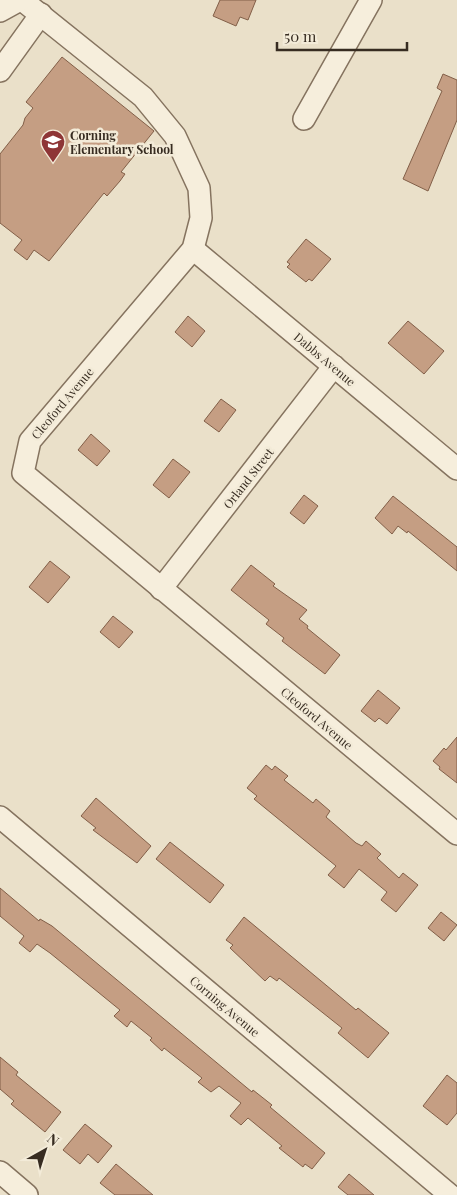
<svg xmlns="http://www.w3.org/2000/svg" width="457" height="1195" font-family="'Playfair Display',serif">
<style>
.building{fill:#c59e83;stroke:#825f48}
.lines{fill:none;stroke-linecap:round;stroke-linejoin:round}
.minor-casing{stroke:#85735f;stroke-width:24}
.minor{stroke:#f6eedc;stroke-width:21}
.labels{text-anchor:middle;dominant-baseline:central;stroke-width:5;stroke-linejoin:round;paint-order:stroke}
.poi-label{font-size:12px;font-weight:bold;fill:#372c21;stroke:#f3ebd8;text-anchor:start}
.street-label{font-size:12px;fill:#372c21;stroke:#f3ebd8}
</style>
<rect width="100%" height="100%" fill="#eae0c9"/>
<!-- building -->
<g class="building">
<path d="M 220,0 L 256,0 L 248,20 L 240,17 L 236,26 L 213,16 Z"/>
<path d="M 62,57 L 154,131 L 121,172 L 125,174 L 120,181 L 107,196 L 104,193 L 49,261 L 34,250 L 27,260 L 14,250 L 22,240 L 0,223 L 0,154 L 23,125 L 25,118 L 33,108 L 26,102 Z"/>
<path d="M 443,74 L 457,80 L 457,120 L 428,191 L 403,179 L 437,102 L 442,91 L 437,88 Z"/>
<path d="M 306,239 L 331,259 L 312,281 L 309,279 L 306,282 L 287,267 L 290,264 L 287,262 Z"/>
<path d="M 188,316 L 205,331 L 192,347 L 175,332 Z"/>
<path d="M 408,321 L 444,351 L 424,374 L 388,343 Z"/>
<path d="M 221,399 L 236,410 L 219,432 L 204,421 Z"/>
<path d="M 91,434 L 110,451 L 97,466 L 78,450 Z"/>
<path d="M 173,459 L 190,472 L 169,498 L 153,485 Z"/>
<path d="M 304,495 L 318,506 L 304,524 L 290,513 Z"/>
<path d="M 393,496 L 457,547 L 457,571 L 408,531 L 407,533 L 398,526 L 392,534 L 375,518 Z"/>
<path d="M 50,561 L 70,577 L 48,603 L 29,587 Z"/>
<path d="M 251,565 L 275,584 L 273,586 L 307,610 L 299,619 L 308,626 L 307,628 L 340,655 L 325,674 L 282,641 L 284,638 L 266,624 L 269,620 L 231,590 Z"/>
<path d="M 113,616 L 133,632 L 119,648 L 100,632 Z"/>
<path d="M 378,690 L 400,708 L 387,724 L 379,718 L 375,722 L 361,711 Z"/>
<path d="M 457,737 L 457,783 L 439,769 L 440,767 L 433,761 L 444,748 L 446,750 Z"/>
<path d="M 266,765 L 272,770 L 275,766 L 288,776 L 284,780 L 313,803 L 316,799 L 330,811 L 326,817 L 356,843 L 362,846 L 366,841 L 381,854 L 377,858 L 399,878 L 403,873 L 418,885 L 396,912 L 381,900 L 387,892 L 359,869 L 344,888 L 328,875 L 336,866 L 254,799 L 257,796 L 247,788 Z"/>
<path d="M 96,798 L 151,846 L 137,863 L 93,830 L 96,828 L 81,816 Z"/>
<path d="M 170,842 L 224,885 L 210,903 L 156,859 Z"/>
<path d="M 0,888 L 39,921 L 40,919 L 52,926 L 252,1092 L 253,1090 L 272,1105 L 270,1107 L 325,1153 L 312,1169 L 305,1164 L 303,1167 L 279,1148 L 282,1146 L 248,1118 L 241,1125 L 230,1116 L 241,1103 L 219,1086 L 211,1092 L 198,1082 L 202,1078 L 164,1048 L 162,1051 L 150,1040 L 152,1038 L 131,1021 L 127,1027 L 114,1016 L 120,1010 L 50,953 L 37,944 L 30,952 L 19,943 L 24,936 L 0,916 Z"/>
<path d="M 441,912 L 457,925 L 444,941 L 428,928 Z"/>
<path d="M 244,917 L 356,1010 L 358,1008 L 389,1033 L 368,1058 L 338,1033 L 342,1028 L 279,978 L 277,981 L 270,976 L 265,981 L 230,948 L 233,945 L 226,940 Z"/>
<path d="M 0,1057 L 18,1072 L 16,1075 L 61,1112 L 45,1132 L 11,1104 L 14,1101 L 0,1089 Z"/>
<path d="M 447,1075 L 457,1083 L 457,1113 L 447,1125 L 423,1106 Z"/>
<path d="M 85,1124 L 112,1146 L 98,1163 L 88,1154 L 80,1164 L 63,1150 Z"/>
<path d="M 116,1164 L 153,1195 L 115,1195 L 100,1183 Z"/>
<path d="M 349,1174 L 374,1195 L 348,1195 L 338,1187 Z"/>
</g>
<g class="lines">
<defs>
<g id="minor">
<path d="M 22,0 L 143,97 L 175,136 L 199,188 L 201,218 L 193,249 L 30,441 L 23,473 L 457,834"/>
<path d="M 0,11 L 20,0"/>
<path d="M 0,71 L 41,14"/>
<path d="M 304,119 L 371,0"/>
<path d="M 193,249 L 457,469"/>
<path d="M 161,589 L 334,366"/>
<path d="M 0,817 L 450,1195"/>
<path d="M 0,1172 L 27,1195"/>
</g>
</defs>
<!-- minor casing -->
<use href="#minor" class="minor-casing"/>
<!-- minor -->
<use href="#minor" class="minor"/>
</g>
<!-- icons -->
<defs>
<symbol id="school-pin" viewBox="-11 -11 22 30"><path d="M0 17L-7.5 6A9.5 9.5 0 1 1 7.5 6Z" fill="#8e3536" stroke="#f3ebd8"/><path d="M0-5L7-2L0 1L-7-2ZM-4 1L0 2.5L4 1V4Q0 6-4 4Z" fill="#fff"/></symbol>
</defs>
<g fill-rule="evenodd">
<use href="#school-pin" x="39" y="128" width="28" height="38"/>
</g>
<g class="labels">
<!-- poi labels -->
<g class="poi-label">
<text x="70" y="135">Corning<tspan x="70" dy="14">Elementary School</tspan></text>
</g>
<!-- street labels -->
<g class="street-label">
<text transform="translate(325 359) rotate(40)">Dabbs Avenue</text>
<text transform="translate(62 403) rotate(-50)">Cleoford Avenue</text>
<text transform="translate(248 478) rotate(-52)">Orland Street</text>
<text transform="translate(317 718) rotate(40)">Cleoford Avenue</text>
<text transform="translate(225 1006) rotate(40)">Corning Avenue</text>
</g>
</g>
<!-- north arrow -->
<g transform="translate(45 1150) rotate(39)" stroke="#f3ebd8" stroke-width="4" paint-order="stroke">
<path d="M0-4L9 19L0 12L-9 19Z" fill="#372c21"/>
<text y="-8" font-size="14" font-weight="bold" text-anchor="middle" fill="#372c21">N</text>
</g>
<!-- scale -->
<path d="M277 42v8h130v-8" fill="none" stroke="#372c21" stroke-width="2.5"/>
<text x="284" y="42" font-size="15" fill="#372c21" stroke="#f3ebd8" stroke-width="4" paint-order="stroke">50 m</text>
</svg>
